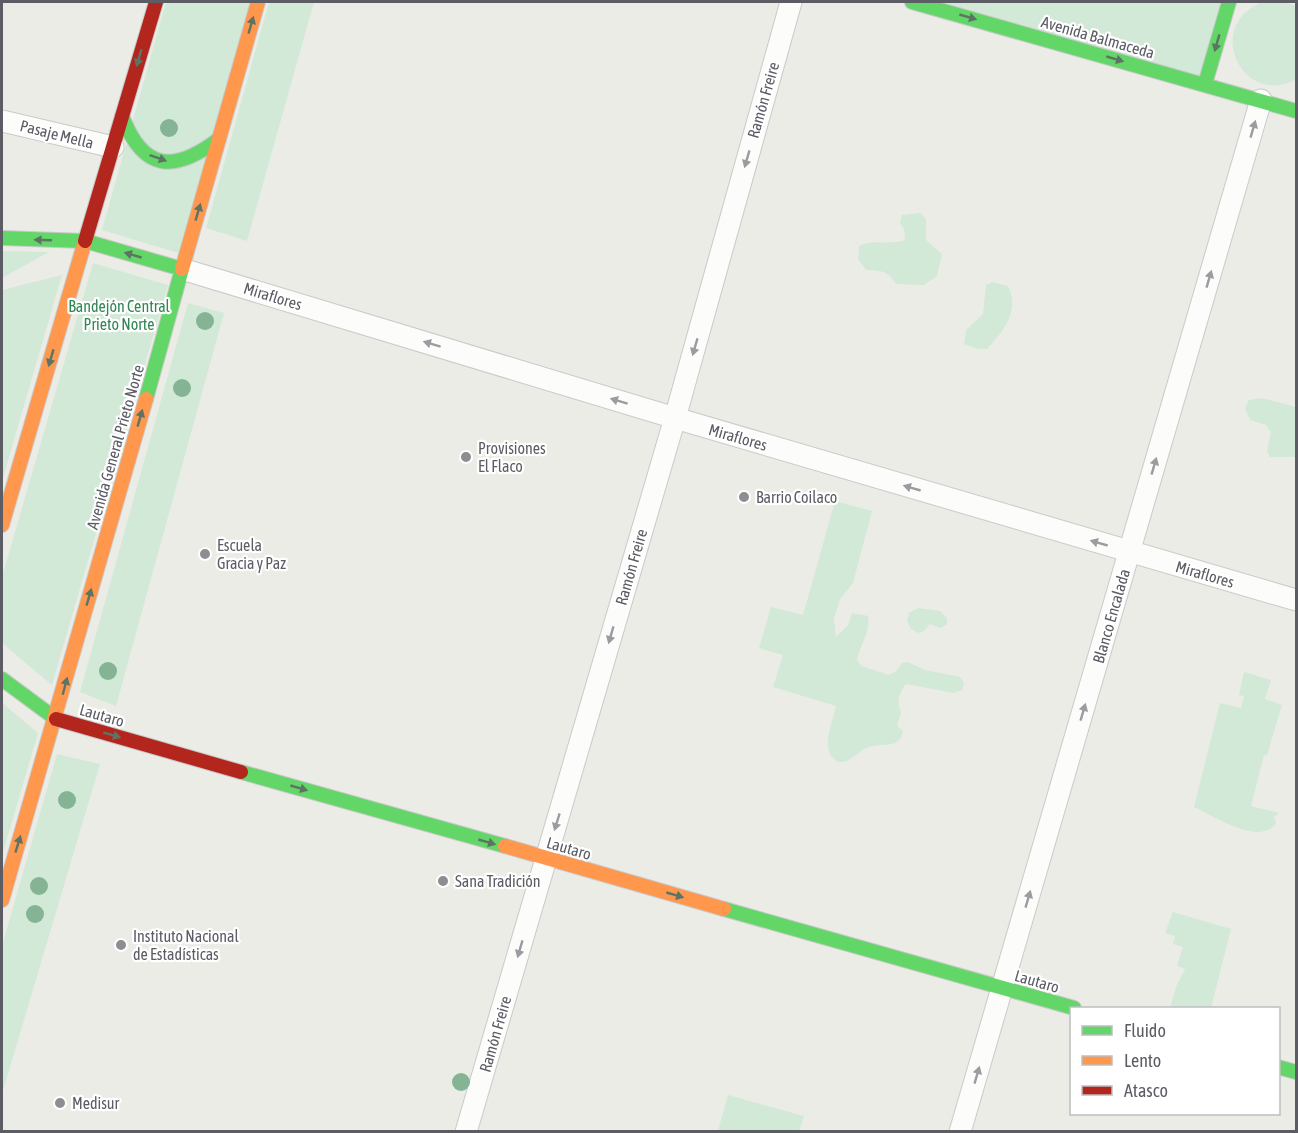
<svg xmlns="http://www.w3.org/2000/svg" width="1298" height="1133" font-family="'Asap Condensed',sans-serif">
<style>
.green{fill:#d2e9d8}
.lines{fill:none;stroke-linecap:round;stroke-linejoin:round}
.street-casing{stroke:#c9cac9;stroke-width:23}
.fast-casing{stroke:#c8c9c9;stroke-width:16}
.slow-casing{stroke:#c8c9c9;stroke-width:16}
.jam-casing{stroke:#c8c9c9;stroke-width:16}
.street{stroke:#fcfcfb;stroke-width:21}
.fast{stroke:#63d668;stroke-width:14}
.slow{stroke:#ff974d;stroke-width:14}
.jam{stroke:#b3261e;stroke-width:14}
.tree{fill:#85b495}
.oneway{fill:#5d7465}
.oneway2{fill:#9b9ca0}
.poi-dot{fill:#8d8e92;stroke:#fff;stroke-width:2}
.labels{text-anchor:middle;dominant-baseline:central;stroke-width:4.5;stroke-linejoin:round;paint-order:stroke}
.street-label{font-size:16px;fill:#5b5c64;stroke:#fff}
.park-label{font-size:16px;fill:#318653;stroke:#fff}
.poi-label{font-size:16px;fill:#5b5c64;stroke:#fff;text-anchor:start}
</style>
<rect width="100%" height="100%" fill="#ebece6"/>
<!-- green -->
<g class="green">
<path d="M 166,2 L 251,2 L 178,253 L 102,230 Z"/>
<path d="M 269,2 L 314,2 L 247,241 L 206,228 Z"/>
<path d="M 926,2 L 1225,2 L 1203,80 Z"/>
<path d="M 1263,2 L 1285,2 L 1296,6 L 1296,79 C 1243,109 1202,25 1263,2 Z"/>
<path d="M 920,213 L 926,219 L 926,240 L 942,254 L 937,276 L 924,285 L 896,284 C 888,270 881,271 866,270 L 858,259 L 859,246 C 874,238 889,246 905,240 L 904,229 L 900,223 L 902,215 Z"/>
<path d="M 2,251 L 49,252 L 2,278 Z"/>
<path d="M 93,263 L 168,285 L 52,685 L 2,643 L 2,577 Z"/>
<path d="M 62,275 L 2,481 L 2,290 Z"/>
<path d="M 992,282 L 1008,286 C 1020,310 1004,331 987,349 L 978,349 L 964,344 L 966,330 L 983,314 L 986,285 Z"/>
<path d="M 188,303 L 224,313 L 116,706 L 80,692 Z"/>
<path d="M 1262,398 L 1296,407 L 1296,457 L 1270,457 L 1267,451 L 1271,432 L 1266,425 L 1250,420 L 1245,408 L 1249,400 Z"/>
<path d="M 835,501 L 872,511 L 853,583 L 840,599 L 834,618 L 836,637 L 848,625 L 852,613 L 868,616 C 871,631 860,645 857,660 L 861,666 L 889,675 L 896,671 L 902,663 L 908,662 L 925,670 L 960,677 L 964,683 L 962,690 L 954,693 L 906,684 C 899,693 896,702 901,712 L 897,726 L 903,731 C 900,749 882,743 869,747 C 858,749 845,772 832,757 C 822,744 833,721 836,706 L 773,687 L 783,655 L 759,648 L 771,607 L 803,615 Z"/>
<path d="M 918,608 L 940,611 L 947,618 L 947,624 L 940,628 L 930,624 L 924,631 L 918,633 L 911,629 L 907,621 L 909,613 Z"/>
<path d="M 1244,672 L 1271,680 L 1265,699 L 1282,705 L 1267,755 L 1264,755 L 1251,806 L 1279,813 L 1274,817 L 1276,823 C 1261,847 1213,816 1194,807 L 1220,703 L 1241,708 L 1244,696 L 1239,695 Z"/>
<path d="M 2,703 L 38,733 L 2,856 Z"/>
<path d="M 57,754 L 100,764 L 2,1094 L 2,946 Z"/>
<path d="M 1173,912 L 1231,929 L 1211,1008 L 1170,1008 L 1176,987 L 1185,969 L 1177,966 L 1183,947 L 1173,944 L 1175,936 L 1165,933 Z"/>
<path d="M 728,1095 L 804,1116 L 799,1131 L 718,1131 Z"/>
</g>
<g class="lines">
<defs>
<g id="street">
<path d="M 2,121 L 113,147"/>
<path d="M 182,269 L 675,418 L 1296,600"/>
<path d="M 466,1132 L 675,418 L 791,2"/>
<path d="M 960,1132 L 1261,100"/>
</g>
<g id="fast">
<path d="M 912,2 L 1296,111"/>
<path d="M 1205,84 L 1229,2"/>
<path d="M 122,116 C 144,173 175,172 219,139"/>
<path d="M 2,238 L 85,241 L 182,269 L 146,399"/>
<path d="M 2,679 L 56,719"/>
<path d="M 241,772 L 505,846"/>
<path d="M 724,909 L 1074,1008"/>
<path d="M 1278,1067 L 1296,1072"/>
</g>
<g id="slow">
<path d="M 182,269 L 258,2"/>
<path d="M 2,525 L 85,241"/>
<path d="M 505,846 L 724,909"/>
<path d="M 2,900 L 146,399"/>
</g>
<g id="jam">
<path d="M 85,241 L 156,2"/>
<path d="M 56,719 L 241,772"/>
</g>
</defs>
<!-- street casing -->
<use href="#street" class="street-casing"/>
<!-- fast casing -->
<use href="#fast" class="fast-casing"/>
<!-- slow casing -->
<use href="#slow" class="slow-casing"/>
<!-- jam casing -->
<use href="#jam" class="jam-casing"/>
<!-- street -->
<use href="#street" class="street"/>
<!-- fast -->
<use href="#fast" class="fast"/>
<!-- slow -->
<use href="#slow" class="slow"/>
<!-- jam -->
<use href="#jam" class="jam"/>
</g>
<!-- trees -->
<g class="tree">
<circle cx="169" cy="128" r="9"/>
<circle cx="205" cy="321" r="9"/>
<circle cx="182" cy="388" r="9"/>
<circle cx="108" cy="671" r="9"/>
<circle cx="67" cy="800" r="9"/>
<circle cx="39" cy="886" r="9"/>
<circle cx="35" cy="914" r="9"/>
<circle cx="461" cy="1082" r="9"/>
</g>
<!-- one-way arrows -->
<defs><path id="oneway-solid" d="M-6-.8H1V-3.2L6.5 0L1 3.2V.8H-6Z" transform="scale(1.5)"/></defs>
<g class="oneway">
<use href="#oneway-solid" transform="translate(968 17) rotate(16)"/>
<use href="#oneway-solid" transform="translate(251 25) rotate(-74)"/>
<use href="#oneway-solid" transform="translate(1217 43) rotate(106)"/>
<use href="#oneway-solid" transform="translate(139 58) rotate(106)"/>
<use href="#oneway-solid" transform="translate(1115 59) rotate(16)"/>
<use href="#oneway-solid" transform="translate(158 158) rotate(19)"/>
<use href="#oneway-solid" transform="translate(198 212) rotate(-74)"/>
<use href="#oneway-solid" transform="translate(43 240) rotate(-178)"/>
<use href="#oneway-solid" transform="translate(133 255) rotate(-164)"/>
<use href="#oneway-solid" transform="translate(51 358) rotate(106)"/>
<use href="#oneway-solid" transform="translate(140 418) rotate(-74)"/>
<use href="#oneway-solid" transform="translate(89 597) rotate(-74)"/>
<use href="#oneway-solid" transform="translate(65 686) rotate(-75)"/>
<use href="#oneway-solid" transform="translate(112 735) rotate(16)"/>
<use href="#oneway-solid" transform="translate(299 788) rotate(16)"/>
<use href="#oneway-solid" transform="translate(487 842) rotate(16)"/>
<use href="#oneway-solid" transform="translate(18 844) rotate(-73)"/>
<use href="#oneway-solid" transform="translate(675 895) rotate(16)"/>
</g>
<g class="oneway2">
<use href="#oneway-solid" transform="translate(1253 129) rotate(-74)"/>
<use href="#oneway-solid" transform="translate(747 159) rotate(106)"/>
<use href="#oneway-solid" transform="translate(1209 279) rotate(-74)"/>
<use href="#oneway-solid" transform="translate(432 344) rotate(-163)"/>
<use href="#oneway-solid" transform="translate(695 347) rotate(106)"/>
<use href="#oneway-solid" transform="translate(619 401) rotate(-163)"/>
<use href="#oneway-solid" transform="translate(1154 466) rotate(-74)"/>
<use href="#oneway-solid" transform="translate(912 488) rotate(-164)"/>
<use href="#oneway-solid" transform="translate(1099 543) rotate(-164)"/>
<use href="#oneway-solid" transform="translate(611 635) rotate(106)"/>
<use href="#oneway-solid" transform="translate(1083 712) rotate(-74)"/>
<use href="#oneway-solid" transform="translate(557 822) rotate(107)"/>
<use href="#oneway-solid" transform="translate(1028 899) rotate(-74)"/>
<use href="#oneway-solid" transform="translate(520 949) rotate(106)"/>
<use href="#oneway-solid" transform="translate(977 1075) rotate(-74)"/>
</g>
<!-- markers -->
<g class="poi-dot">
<circle cx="466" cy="457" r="6"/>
<circle cx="744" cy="497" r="6"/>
<circle cx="205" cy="554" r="6"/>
<circle cx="443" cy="881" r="6"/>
<circle cx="121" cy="945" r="6"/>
<circle cx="60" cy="1103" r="6"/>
</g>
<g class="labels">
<!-- street labels -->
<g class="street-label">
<text transform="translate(1098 37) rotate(16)">Avenida Balmaceda</text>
<text transform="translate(763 100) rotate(-74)">Ramón Freire</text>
<text transform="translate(57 134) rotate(14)">Pasaje Mella</text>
<text transform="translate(273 296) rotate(17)">Miraflores</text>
<text transform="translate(738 437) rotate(16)">Miraflores</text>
<text transform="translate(115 447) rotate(-74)">Avenida General Prieto Norte</text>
<text transform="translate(631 567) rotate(-74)">Ramón Freire</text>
<text transform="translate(1205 574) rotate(16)">Miraflores</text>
<text transform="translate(1111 616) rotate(-74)">Blanco Encalada</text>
<text transform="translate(102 715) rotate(16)">Lautaro</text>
<text transform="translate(569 848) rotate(16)">Lautaro</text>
<text transform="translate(1037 981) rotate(16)">Lautaro</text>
<text transform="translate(495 1034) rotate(-74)">Ramón Freire</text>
</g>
<!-- park labels -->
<g class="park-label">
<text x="119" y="306">Bandejón Central<tspan x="119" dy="18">Prieto Norte</tspan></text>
</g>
<!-- poi labels -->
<g class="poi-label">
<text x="478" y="448">Provisiones<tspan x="478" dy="18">El Flaco</tspan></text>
<text x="756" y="497">Barrio Coilaco</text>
<text x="217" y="545">Escuela<tspan x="217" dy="18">Gracia y Paz</tspan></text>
<text x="455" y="881">Sana Tradición</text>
<text x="133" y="936">Instituto Nacional<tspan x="133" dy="18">de Estadísticas</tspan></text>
<text x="72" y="1103">Medisur</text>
</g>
</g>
<!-- border -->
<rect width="1298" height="1133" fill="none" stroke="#5b5c64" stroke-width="6"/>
<!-- legend -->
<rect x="1070" y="1007" width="210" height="108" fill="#ffffff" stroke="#bdbec1" stroke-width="1.5"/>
<rect x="1082" y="1026" width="30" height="9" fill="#63d668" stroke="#bdbec1" stroke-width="1.5"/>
<text x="1124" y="1037" font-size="18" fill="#5b5c64">Fluido</text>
<rect x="1082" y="1056" width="30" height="9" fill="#ff974d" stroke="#bdbec1" stroke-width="1.5"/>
<text x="1124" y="1067" font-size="18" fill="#5b5c64">Lento</text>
<rect x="1082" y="1086" width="30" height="9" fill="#b3261e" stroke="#bdbec1" stroke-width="1.5"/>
<text x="1124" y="1097" font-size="18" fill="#5b5c64">Atasco</text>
</svg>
